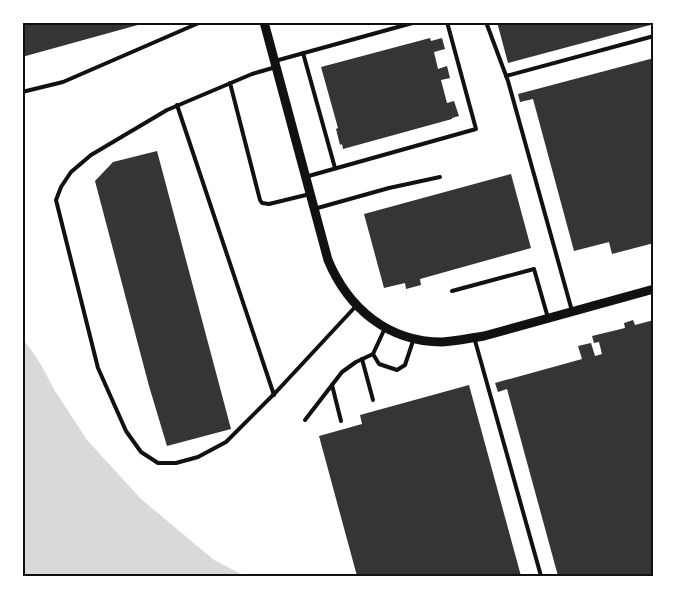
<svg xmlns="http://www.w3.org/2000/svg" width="676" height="599" font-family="'PT Sans',sans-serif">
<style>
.water{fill:#d9d9d9}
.building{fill:#353535}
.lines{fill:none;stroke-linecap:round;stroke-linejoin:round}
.service{stroke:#111;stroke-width:4}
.tertiary{stroke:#111;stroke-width:9}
.neatline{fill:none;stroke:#111;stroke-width:2}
</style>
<rect width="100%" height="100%" fill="#fff"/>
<!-- water -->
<path class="water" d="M 22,341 L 27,344 L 40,363 L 55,391 L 87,440 L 141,499 L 214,560 L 245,576 L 23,576 Z"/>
<!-- building -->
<g class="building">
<path d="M 22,22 L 145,22 L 145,23 L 22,57 Z"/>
<path d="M 497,22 L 654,22 L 654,24 L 508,63 Z"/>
<path d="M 430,38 L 431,41 L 442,38 L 445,49 L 434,52 L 438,69 L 447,66 L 450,78 L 441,80 L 447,103 L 454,101 L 459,116 L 452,118 L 452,119 L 343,149 L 342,144 L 340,145 L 336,129 L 338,128 L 321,67 Z"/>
<path d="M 654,58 L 654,243 L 612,254 L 609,242 L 574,251 L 533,99 L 520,102 L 518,94 Z"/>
<path d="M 157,151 L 231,429 L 167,446 L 149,386 L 95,181 L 113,162 Z"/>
<path d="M 511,174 L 531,248 L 420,279 L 421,285 L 406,289 L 405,283 L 384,288 L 364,214 Z"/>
<path d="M 633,320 L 635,325 L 654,320 L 654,576 L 558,576 L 507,389 L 498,392 L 495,383 L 582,359 L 578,346 L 591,343 L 595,356 L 602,354 L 599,342 L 594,343 L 592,336 L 625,328 L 624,323 Z"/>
<path d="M 469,385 L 521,576 L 357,576 L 319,436 L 362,424 L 360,415 Z"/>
</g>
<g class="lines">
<!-- service -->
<g class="service">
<path d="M 486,22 L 508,81 L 572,311"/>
<path d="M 303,53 L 335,168"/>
<path d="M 275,61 L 416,22"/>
<path d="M 276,67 L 252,74 L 167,110 L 91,155 L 71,172 L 61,187 L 56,200 L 98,368 L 126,431 L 141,452 L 158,463 L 176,463 L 198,457 L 226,442 L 277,391 L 356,306"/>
<path d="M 506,76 L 654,36"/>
<path d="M 230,83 L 260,200 L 262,203 L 269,204 L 310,194"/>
<path d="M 22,92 L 63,82 L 201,22"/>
<path d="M 177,105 L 274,395"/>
<path d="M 305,177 L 476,129 L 447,22"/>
<path d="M 314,209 L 389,188 L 440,177"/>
<path d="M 452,291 L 534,269 L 548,318"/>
<path d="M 474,337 L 541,576"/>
<path d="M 373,354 L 379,364 L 397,370 L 405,365 L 414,338"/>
<path d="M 362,359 L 373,400"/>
<path d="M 332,385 L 341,421"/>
<path d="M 305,420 L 342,372 L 356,362 L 373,354 L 385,328"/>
</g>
<!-- tertiary -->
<path class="tertiary" d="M 264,22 L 328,260 C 348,308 388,342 442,342 C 456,341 470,338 484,336 L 654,289"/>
</g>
<!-- border -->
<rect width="676" height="599" fill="none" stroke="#ffffff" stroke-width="48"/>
<rect x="24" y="24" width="628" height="551" class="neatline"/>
</svg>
